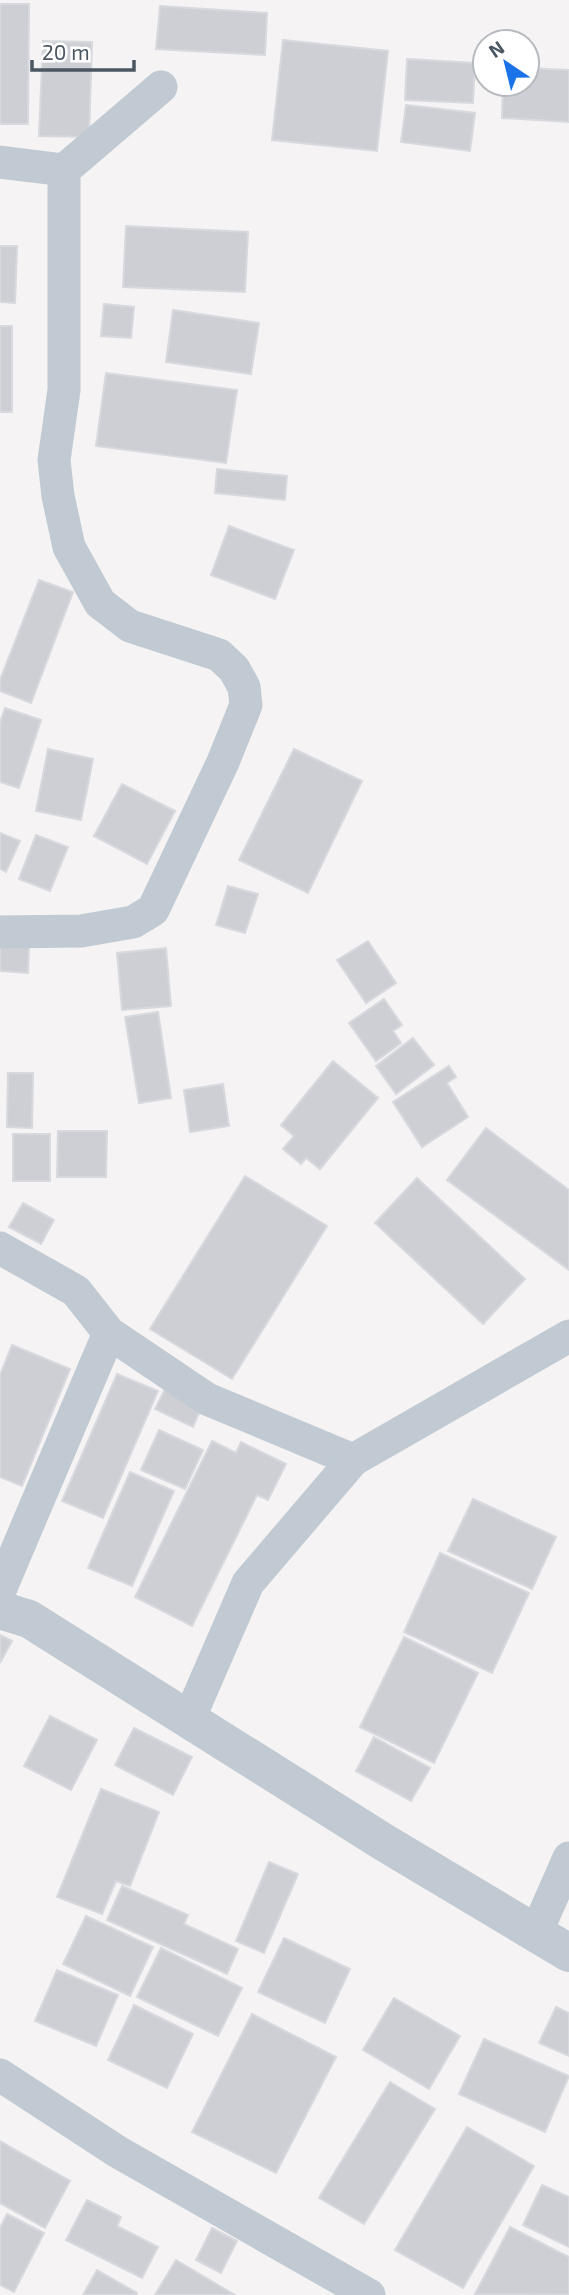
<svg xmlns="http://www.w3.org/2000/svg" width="569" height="2295" font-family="'Exo 2',sans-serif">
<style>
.building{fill:#cdcfd5;stroke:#d7d9de;stroke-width:2}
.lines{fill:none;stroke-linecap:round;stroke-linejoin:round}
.minor{stroke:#c1cad2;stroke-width:33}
.tertiary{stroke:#c1cad2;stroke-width:38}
</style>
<rect width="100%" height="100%" fill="#f5f3f3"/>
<!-- building -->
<g class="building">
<path d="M 0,4 L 29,4 L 28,124 L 0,124 Z"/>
<path d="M 160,6 L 267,13 L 265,55 L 156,49 Z"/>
<path d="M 283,40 L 388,51 L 377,151 L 272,140 Z"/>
<path d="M 43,41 L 92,42 L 89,137 L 39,136 Z"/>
<path d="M 407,59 L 475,63 L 473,103 L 405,100 Z"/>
<path d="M 527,68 L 569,70 L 569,122 L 502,118 L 503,84 L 527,84 Z"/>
<path d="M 406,105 L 475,113 L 470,151 L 401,142 Z"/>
<path d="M 126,226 L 248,232 L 245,292 L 123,287 Z"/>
<path d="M 0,246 L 17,246 L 15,303 L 0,302 Z"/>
<path d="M 104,304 L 134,307 L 131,338 L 101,336 Z"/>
<path d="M 173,310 L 259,323 L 251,374 L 166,362 Z"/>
<rect x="0" y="326" width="12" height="86"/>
<path d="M 106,373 L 237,390 L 226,463 L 96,446 Z"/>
<path d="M 217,469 L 287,476 L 285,500 L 215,493 Z"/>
<path d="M 229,526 L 294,550 L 275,599 L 211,575 Z"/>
<path d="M 39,580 L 73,592 L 31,703 L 0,691 L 0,680 Z"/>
<path d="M 5,708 L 41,720 L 19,788 L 0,782 L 0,723 Z"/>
<path d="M 48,749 L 93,759 L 81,820 L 36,811 Z"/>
<path d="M 294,749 L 362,781 L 308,893 L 239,860 Z"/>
<path d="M 122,784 L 175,811 L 147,864 L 94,836 Z"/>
<path d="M 0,833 L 20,841 L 6,872 L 0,869 Z"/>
<path d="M 36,835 L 68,847 L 50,891 L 19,879 Z"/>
<path d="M 228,886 L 258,894 L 245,933 L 216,925 Z"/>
<path d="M 368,941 L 396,983 L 366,1003 L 337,960 Z"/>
<path d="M 0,945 L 29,947 L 28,973 L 0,971 Z"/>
<path d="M 166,948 L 171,1006 L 122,1010 L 117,953 Z"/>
<path d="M 384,999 L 402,1025 L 393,1031 L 401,1043 L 376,1061 L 349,1023 Z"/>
<path d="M 158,1012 L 171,1098 L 139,1103 L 125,1017 Z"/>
<path d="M 413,1038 L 434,1065 L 396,1094 L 376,1066 Z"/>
<path d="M 333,1061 L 378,1098 L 320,1169 L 306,1158 L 301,1164 L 283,1149 L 294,1136 L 281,1125 Z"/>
<path d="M 449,1066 L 456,1077 L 447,1083 L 468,1117 L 422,1147 L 393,1102 Z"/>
<path d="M 8,1073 L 33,1073 L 32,1128 L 7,1127 Z"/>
<path d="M 223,1084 L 229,1126 L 190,1132 L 184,1090 Z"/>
<path d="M 486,1128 L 569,1190 L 569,1270 L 447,1180 Z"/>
<path d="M 58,1131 L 107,1131 L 106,1177 L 57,1177 Z"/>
<rect x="13" y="1134" width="37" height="47"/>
<path d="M 245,1176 L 327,1226 L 232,1379 L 150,1329 Z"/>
<path d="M 417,1178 L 525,1279 L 483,1324 L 375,1223 Z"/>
<path d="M 23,1203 L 54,1220 L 41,1244 L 9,1227 Z"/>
<path d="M 12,1345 L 70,1369 L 22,1486 L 0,1477 L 0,1375 Z"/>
<path d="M 117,1374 L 158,1391 L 103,1518 L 62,1501 Z"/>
<path d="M 165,1389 L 202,1406 L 193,1427 L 155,1409 Z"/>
<path d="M 159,1430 L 203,1450 L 185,1489 L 141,1470 Z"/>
<path d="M 212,1441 L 236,1453 L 241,1442 L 286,1464 L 268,1500 L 257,1495 L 192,1626 L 135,1597 Z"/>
<path d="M 130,1472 L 174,1491 L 132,1586 L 88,1568 Z"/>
<path d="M 473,1499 L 556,1537 L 532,1589 L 448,1551 Z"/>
<path d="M 440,1553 L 529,1593 L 492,1673 L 404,1632 Z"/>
<path d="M 0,1635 L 12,1641 L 0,1663 Z"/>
<path d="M 404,1637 L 478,1673 L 434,1763 L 360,1727 Z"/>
<path d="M 50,1716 L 97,1740 L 71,1790 L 24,1766 Z"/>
<path d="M 134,1728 L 192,1757 L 173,1795 L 115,1765 Z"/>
<path d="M 374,1737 L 430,1768 L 411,1801 L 356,1771 Z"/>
<path d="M 101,1789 L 159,1812 L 130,1886 L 116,1881 L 102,1914 L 57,1897 Z"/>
<path d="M 269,1862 L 298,1874 L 264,1953 L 236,1941 Z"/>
<path d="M 122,1886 L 188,1915 L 184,1924 L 238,1949 L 227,1974 L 107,1920 Z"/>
<path d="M 86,1916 L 153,1947 L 130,1996 L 63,1964 Z"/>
<path d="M 284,1938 L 350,1969 L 325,2023 L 258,1992 Z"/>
<path d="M 161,1948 L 242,1988 L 218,2036 L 137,1997 Z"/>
<path d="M 57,1970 L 118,1995 L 96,2046 L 35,2021 Z"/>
<path d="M 394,1998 L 460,2036 L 429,2089 L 363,2050 Z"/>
<path d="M 134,2005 L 193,2034 L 167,2088 L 108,2060 Z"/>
<path d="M 556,2007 L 569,2013 L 569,2056 L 539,2043 Z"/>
<path d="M 252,2014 L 336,2057 L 276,2173 L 192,2132 Z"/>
<path d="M 484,2039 L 569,2076 L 545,2132 L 459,2094 Z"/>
<path d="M 390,2082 L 435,2109 L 364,2224 L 319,2198 Z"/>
<path d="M 467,2127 L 534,2166 L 463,2288 L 395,2250 Z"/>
<path d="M 0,2141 L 70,2181 L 45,2228 L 0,2203 Z"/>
<path d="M 542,2185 L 569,2197 L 569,2247 L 523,2225 Z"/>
<path d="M 87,2200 L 121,2217 L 117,2226 L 158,2247 L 142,2278 L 66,2240 Z"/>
<path d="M 7,2214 L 44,2233 L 14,2292 L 0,2285 L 0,2228 Z"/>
<path d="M 510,2227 L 569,2257 L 569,2295 L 475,2294 Z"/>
<path d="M 212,2228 L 237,2241 L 221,2273 L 196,2260 Z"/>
<path d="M 176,2260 L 235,2295 L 155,2295 Z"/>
<path d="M 97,2270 L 137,2293 L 136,2295 L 83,2295 Z"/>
</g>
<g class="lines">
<!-- minor -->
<g class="minor">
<path d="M 0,162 L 64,170 L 161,87"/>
<path d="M 0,932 L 81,931 L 133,922 L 153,910 L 223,762 L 246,705 L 244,687 L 234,669 L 219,655 L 130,626 L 100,603 L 69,547 L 58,496 L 54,460 L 64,390 L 64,170"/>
<path d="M 0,1248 L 76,1291 L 109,1333 L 207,1399 L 353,1460"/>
<path d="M 0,1590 L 109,1333"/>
<path d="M 189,1719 L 248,1583 L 353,1460 L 569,1336"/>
<path d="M 536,1933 L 569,1858"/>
<path d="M 0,2075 L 118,2152 L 369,2295"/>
</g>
<!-- tertiary -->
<path class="tertiary" d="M 0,1610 L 29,1619 L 385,1843 L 569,1953"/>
</g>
<!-- north arrow -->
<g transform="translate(506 63) rotate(325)"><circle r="33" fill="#ffffff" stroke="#b7bbc0" stroke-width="2"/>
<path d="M0-5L12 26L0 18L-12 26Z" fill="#1a73e8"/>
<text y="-10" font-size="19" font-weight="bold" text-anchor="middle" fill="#4a5661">N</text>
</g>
<!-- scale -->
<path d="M32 60v10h102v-10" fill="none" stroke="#4a5661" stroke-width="3.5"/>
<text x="42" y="60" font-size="21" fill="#4a5661" stroke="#ffffff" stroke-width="5" paint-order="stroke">20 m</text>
</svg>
